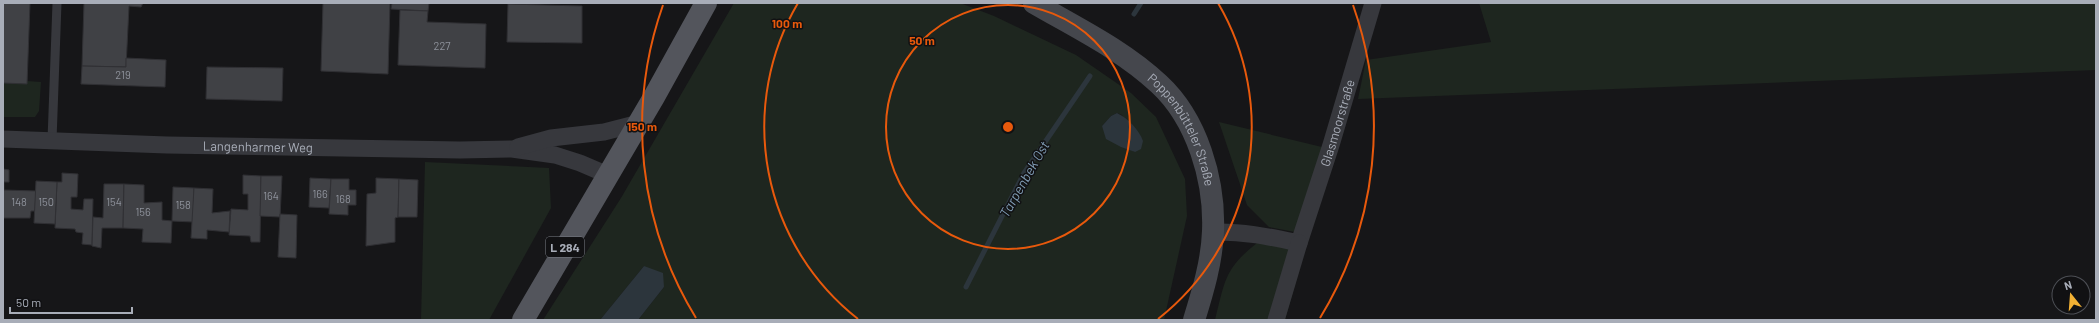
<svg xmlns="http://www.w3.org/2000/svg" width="2099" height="323" font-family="Barlow,sans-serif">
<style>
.green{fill:#1e261f;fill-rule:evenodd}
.water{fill:#2c353c}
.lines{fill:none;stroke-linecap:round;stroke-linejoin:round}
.stream{stroke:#2c353c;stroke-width:5}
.building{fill:#404145;stroke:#303034}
.service{stroke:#37383d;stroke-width:9}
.minor{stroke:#37383d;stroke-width:17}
.secondary{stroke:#45474d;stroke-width:22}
.primary{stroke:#53555c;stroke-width:22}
.ring{fill:none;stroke:#e8590c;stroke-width:2}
.labels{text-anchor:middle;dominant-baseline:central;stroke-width:3;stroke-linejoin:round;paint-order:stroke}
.number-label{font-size:11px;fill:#8e929b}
.shield{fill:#111113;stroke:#7b7e86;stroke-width:1}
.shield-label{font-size:12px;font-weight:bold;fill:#a8adb8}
.street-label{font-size:13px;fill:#a8adb8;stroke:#111113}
.water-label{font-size:14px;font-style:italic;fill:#7f9bb3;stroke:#111113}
.centre{fill:#e8590c;stroke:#111113;stroke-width:2}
.ring-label{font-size:12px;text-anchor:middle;font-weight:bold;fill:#e8590c;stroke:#111113;stroke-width:3;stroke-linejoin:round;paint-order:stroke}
</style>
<rect width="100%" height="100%" fill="#161618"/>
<!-- green -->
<g class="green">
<path d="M 734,3 L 960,3 L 994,16 L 1076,55 L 1131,93 L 1156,117 L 1185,179 L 1187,216 L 1164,320 L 638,320 L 664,287 L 644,266 L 600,320 L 543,320 L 621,198 ZM 1117,113 L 1122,115 L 1135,152 L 1115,143 L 1102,126 L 1111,116 Z"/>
<path d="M 1479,3 L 2096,3 L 2096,70 L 1358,99 L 1366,60 L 1491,42 Z"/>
<path d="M 27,81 L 41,82 L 39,111 L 35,117 L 3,117 L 3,83 L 27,84 Z"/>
<path d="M 1219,122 L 1322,147 L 1295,232 L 1269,227 L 1247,205 Z"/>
<path d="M 425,162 L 549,168 L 551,208 L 489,320 L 421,320 Z"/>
<path d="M 1257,243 L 1305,250 L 1285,320 L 1215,320 C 1225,281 1224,269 1257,243 Z"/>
</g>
<!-- water -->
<g class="water">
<path d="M 1117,113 C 1128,118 1139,130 1143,141 L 1141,149 L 1135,152 L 1121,147 L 1106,139 L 1102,126 L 1111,116 Z"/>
<path d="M 644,266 L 663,273 L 664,287 L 638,320 L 600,320 Z"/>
</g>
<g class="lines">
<!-- stream -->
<g class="stream">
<path d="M 1134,14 L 1141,3"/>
<path d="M 966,287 L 1024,173 L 1090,76"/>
</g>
</g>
<!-- building -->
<g class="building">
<path d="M 3,3 L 30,3 L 27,84 L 3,83 Z"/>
<path d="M 84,3 L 143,3 L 141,7 L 129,6 L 126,67 L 82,66 Z"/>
<path d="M 323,3 L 390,3 L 388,74 L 321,71 Z"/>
<path d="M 392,3 L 429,3 L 428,11 L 391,9 Z"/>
<path d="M 508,4 L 582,6 L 582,43 L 507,42 Z"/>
<path d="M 400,10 L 428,11 L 427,22 L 486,24 L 485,68 L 398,65 Z"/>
<path d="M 126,58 L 166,60 L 165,87 L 81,84 L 82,66 L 126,67 Z"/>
<path d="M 207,67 L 283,68 L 282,101 L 206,99 Z"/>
<path d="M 3,169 L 9,170 L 9,182 L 4,182 L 4,190 L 36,191 L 35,211 L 31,211 L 30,218 L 3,218 Z"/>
<path d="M 62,173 L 78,174 L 77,197 L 71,197 L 71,209 L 83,210 L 84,199 L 93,199 L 92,245 L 82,244 L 83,233 L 76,232 L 75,229 L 55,228 L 57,182 L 62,182 Z"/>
<path d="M 243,175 L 261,176 L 260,242 L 251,242 L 250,236 L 229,235 L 231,209 L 248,210 L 248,194 L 243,194 Z"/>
<path d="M 261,176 L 282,176 L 280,217 L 260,216 Z"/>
<path d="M 310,178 L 331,179 L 329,208 L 309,207 Z"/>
<path d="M 376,178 L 399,179 L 398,217 L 395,218 L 395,242 L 366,246 L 367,194 L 376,193 Z"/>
<path d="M 331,179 L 349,179 L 349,190 L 356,190 L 356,205 L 348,205 L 348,215 L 329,214 Z"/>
<path d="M 399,179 L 418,180 L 417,217 L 398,217 Z"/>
<path d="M 36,181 L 57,182 L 55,224 L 34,223 Z"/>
<path d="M 104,184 L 124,184 L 123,228 L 102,228 L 101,248 L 92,246 L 93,217 L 103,218 Z"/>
<path d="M 124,184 L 144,185 L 144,203 L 162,202 L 162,220 L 172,221 L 171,243 L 142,242 L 143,229 L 123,228 Z"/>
<path d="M 173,187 L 194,188 L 193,222 L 172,221 Z"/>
<path d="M 194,188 L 213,189 L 212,213 L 230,211 L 229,232 L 207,230 L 207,239 L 191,238 Z"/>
<path d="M 280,214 L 297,215 L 296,258 L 278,257 Z"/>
</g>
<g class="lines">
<!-- service -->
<path class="service" d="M 52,140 L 57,3"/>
<!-- minor -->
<g class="minor">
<path id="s1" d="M 3,139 L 167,145 L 460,150 L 512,149 L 555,155 L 580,163 L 608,175"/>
<path d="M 518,147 L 551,138 L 604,132 L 639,123"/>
<path id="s2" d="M 1213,232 C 1243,231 1270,237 1299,243 L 1331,145 L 1373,3"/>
<path d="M 1276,320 L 1299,243"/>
</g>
<!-- secondary -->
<path class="secondary" id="s3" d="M 1034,3 C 1077,28 1123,50 1159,84 C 1197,119 1215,180 1213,231 C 1212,261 1203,291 1194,320"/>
<!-- primary -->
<path class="primary" d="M 523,320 L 654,97 L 706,3"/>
</g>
<!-- distance rings -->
<g class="ring">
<circle cx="1008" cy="127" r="122"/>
<path d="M858 319A244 244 0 0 1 798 3M1218 3A244 244 0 0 1 1158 319"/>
<path d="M696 318A366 366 0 0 1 663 5M1353 5A366 366 0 0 1 1320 318"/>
</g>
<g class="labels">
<!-- number labels -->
<g class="number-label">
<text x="442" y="45">227</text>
<text x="123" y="74">219</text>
<text x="320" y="193">166</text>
<text x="271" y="195">164</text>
<text x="343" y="198">168</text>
<text x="19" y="201">148</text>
<text x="46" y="201">150</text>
<text x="114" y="201">154</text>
<text x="183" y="204">158</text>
<text x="143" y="211">156</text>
</g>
<!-- shield labels -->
<rect class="shield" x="546" y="237" width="38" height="20" rx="3"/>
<g class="shield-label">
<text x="565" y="247">L 284</text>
</g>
<!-- street labels -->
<g class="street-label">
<text stroke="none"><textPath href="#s2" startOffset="213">Glasmoorstraße</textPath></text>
<text stroke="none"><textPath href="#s3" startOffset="201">Poppenbütteler Straße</textPath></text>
<text stroke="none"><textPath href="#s1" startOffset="255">Langenharmer Weg</textPath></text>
</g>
<!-- water labels -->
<g class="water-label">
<text transform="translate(1024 179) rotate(-60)">Tarpenbek Ost</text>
</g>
</g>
<circle cx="1008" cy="127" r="6" class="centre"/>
<g class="ring-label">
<text x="787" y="28">100 m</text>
<text x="922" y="45">50 m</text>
<text x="642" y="131">150 m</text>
</g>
<!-- border -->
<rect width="2099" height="323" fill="none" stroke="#a8adb8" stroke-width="8"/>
<!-- north arrow -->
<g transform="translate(2071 295) rotate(343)"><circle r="19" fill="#111113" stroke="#4d4f55"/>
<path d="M0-3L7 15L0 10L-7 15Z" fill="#f2b134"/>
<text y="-6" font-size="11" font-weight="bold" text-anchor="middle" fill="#a8adb8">N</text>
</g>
<!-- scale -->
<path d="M10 307v6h122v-6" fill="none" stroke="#a8adb8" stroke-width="2"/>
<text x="16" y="307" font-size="12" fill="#a8adb8" stroke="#111113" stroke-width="3" paint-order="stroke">50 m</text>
</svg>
